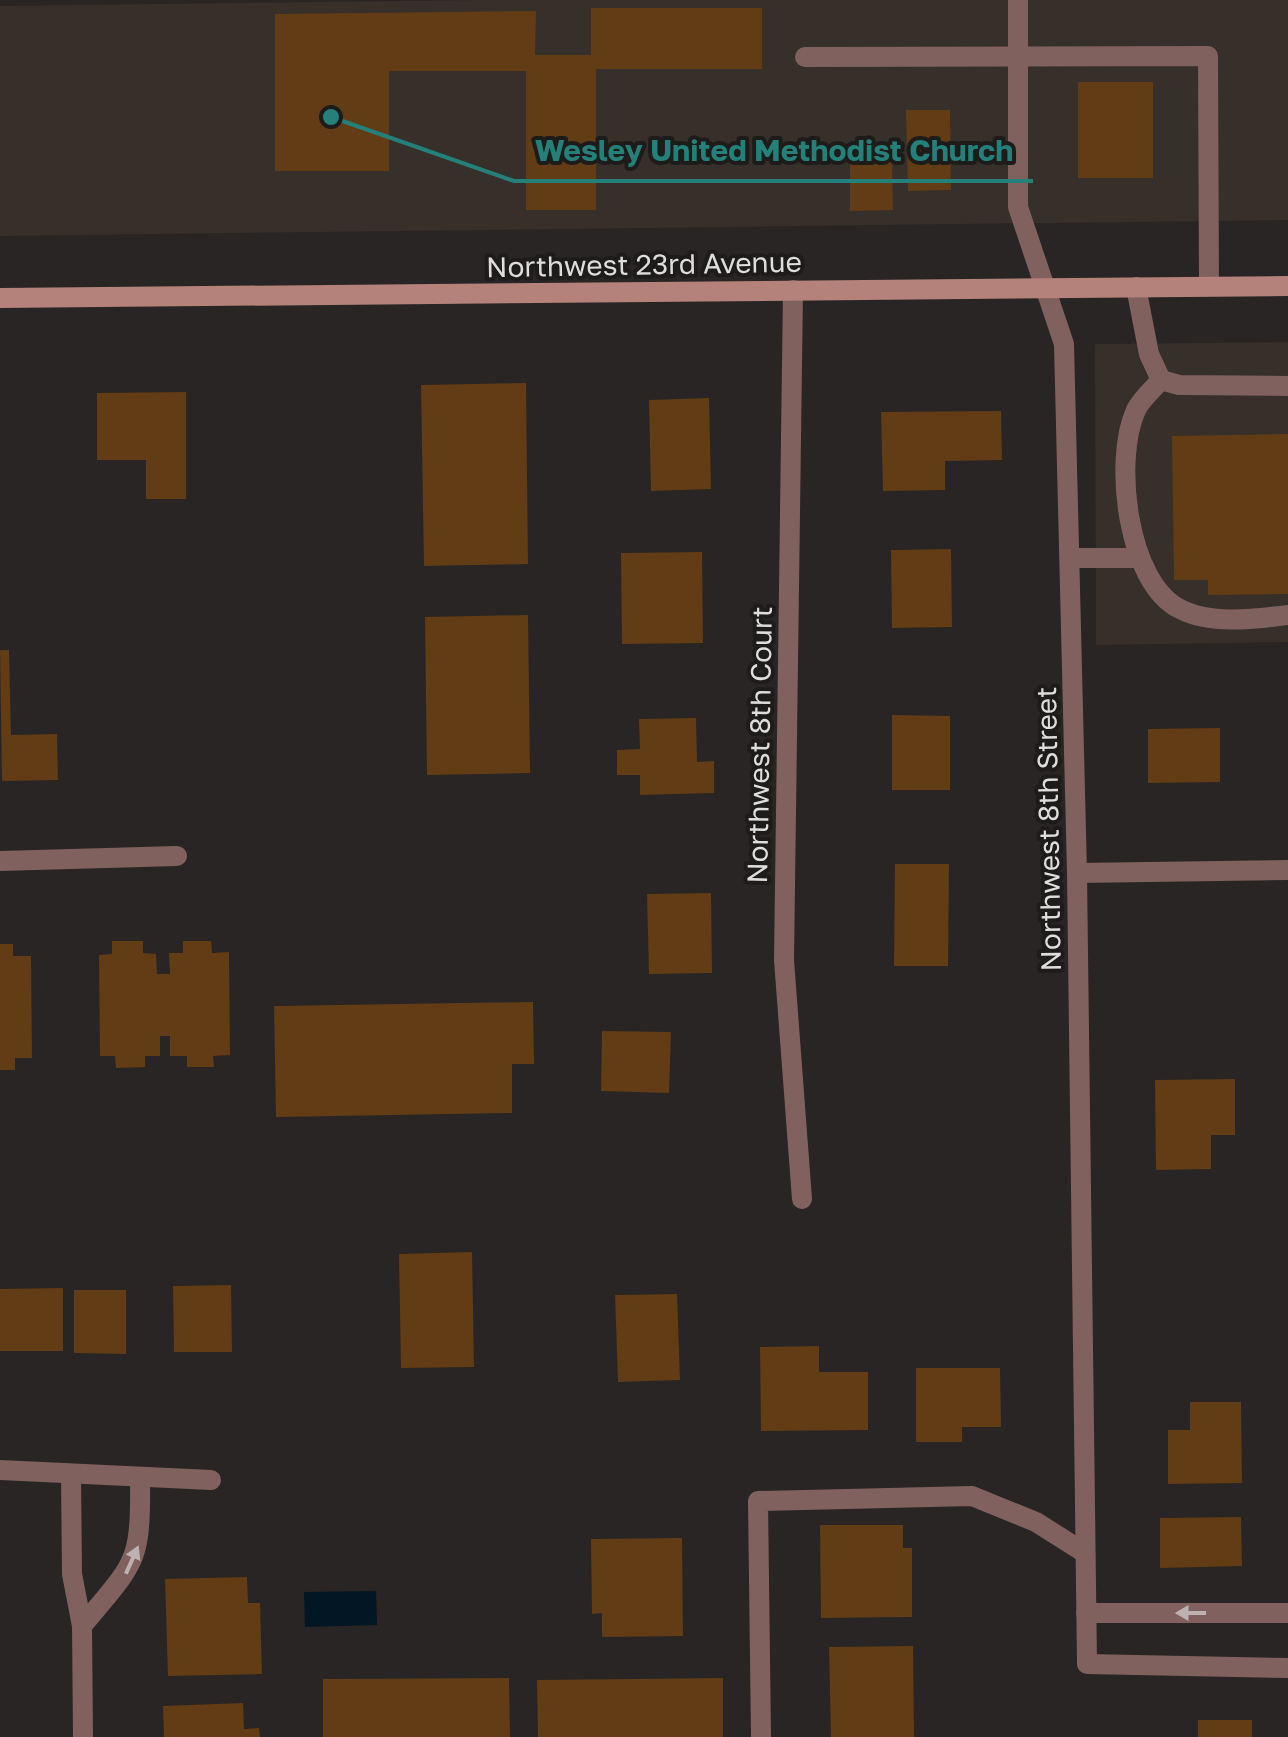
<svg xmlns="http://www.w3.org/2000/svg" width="1288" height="1737" font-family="'Golos Text',sans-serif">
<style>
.built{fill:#362f2a}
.water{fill:#021723}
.building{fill:#613c15}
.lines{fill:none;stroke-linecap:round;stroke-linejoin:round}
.service{stroke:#80615d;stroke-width:20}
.minor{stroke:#80615d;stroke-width:20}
.secondary{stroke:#b4827b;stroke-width:20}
.oneway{fill:#beb2b0}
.labels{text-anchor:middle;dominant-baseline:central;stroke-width:8;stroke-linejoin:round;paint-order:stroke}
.street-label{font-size:28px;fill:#dfdddc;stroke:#1e1c1a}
.leader{fill:none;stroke:#248079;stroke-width:4}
.callout-dot{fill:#248079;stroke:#1e1c1a;stroke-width:4}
.callout-label{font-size:30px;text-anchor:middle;font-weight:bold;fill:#248079;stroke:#1e1c1a;stroke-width:8;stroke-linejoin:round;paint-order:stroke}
</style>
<rect width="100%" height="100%" fill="#282524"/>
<!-- built -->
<g class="built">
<path d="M 478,0 L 1288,0 L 1288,220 L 0,236 L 0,6 Z"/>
<path d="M 1288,342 L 1288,642 L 1096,645 L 1095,344 Z"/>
</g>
<!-- water -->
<path class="water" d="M 376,1591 L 377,1625 L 305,1627 L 304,1592 Z"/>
<!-- building -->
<g class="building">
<path d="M 591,8 L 762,8 L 762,69 L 596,69 L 596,210 L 526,210 L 526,71 L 389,71 L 389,171 L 275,171 L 275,14 L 536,11 L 535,55 L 591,55 Z"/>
<rect x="1078" y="82" width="75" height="96"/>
<path d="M 906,110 L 950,110 L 951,190 L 908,191 Z"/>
<path d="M 850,153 L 892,153 L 893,210 L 850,211 Z"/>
<path d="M 526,383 L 528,564 L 424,566 L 421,385 Z"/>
<path d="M 186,392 L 186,499 L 146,499 L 146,460 L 97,460 L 97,393 Z"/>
<path d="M 709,398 L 711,489 L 651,491 L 649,400 Z"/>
<path d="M 1001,411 L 1002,460 L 945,461 L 945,490 L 883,491 L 881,412 Z"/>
<path d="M 1288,434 L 1288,594 L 1208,595 L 1208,580 L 1174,580 L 1172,436 Z"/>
<path d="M 951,549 L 952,627 L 892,628 L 891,550 Z"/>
<path d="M 702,552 L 703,643 L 622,644 L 621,553 Z"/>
<path d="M 528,615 L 530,773 L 427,775 L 425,617 Z"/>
<path d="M 0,650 L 9,650 L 11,735 L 57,734 L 58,780 L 2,781 Z"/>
<path d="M 892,715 L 950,716 L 950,790 L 892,790 Z"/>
<path d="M 696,718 L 697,762 L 714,761 L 714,793 L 640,795 L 640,775 L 617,775 L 617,750 L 640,749 L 639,719 Z"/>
<path d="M 1220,728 L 1220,782 L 1148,783 L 1148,729 Z"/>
<path d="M 895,864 L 949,864 L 948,966 L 894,966 Z"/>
<path d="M 711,893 L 712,973 L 649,974 L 647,894 Z"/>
<path d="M 112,941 L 143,941 L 143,953 L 156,954 L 157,974 L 170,974 L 169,953 L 183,953 L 183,941 L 211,941 L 212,953 L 229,952 L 230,1055 L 213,1056 L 214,1067 L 187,1067 L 187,1056 L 170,1056 L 170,1036 L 160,1036 L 160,1056 L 145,1056 L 145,1067 L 116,1068 L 115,1056 L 100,1056 L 99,955 L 112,954 Z"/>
<path d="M 0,944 L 13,944 L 13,956 L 31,956 L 32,1058 L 15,1058 L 15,1070 L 0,1070 Z"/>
<path d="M 533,1002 L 534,1064 L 512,1064 L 512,1113 L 276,1117 L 274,1006 Z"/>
<path d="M 602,1031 L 671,1032 L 669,1093 L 601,1091 Z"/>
<path d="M 1235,1079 L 1235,1135 L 1211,1135 L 1211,1169 L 1156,1170 L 1155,1080 Z"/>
<path d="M 472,1252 L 474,1367 L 401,1368 L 399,1254 Z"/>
<path d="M 231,1285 L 232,1352 L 174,1352 L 173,1286 Z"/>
<path d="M 63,1288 L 63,1351 L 0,1351 L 0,1289 Z"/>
<path d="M 74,1290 L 126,1290 L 126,1354 L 74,1353 Z"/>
<path d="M 677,1294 L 680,1380 L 618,1382 L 615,1295 Z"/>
<path d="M 819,1346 L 819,1372 L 868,1372 L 868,1430 L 761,1431 L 760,1347 Z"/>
<path d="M 916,1368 L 1000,1368 L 1001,1427 L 962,1427 L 962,1442 L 916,1442 Z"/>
<path d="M 1190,1402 L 1241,1402 L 1242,1483 L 1168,1484 L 1168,1430 L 1190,1430 Z"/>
<path d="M 1241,1517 L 1242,1566 L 1160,1568 L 1160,1518 Z"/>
<path d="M 820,1525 L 903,1525 L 903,1548 L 912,1548 L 912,1617 L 821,1618 Z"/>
<path d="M 682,1538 L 683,1636 L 602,1637 L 602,1613 L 592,1614 L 591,1539 Z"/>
<path d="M 247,1577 L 248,1603 L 260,1603 L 262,1674 L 168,1676 L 165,1579 Z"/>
<path d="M 913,1646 L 914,1737 L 831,1737 L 829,1647 Z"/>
<path d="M 509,1678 L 510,1737 L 323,1737 L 323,1679 Z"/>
<path d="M 723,1678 L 723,1737 L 538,1737 L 537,1680 Z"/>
<path d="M 243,1703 L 244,1729 L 259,1728 L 260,1737 L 164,1737 L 163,1706 Z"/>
<rect x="1198" y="1720" width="54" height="17"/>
</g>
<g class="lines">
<!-- service -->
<g class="service">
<path d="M 805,57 L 1208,56 L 1209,286"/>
<path d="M 1136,287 L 1149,354 L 1161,380 L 1179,385 L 1288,386"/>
<path d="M 1161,380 C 1153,389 1141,399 1136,410 C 1113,460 1127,583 1180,609 C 1211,625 1255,619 1288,615"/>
<path d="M 1070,558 L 1140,558"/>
<path d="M 0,861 L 177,856"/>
</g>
<!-- minor -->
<g class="minor">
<path d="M 1018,0 L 1018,207 L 1064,344 L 1077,873 L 1087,1664 L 1288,1668"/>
<path d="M 793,290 L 784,960 L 802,1199"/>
<path d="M 1077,873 L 1288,870"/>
<path d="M 0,1470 L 211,1480"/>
<path d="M 71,1474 L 72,1574 L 82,1626 L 83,1737"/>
<path d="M 1086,1613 L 1288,1613"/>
<path d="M 82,1626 C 136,1561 141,1564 140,1478"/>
<path d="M 761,1737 L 758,1501 L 972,1496 L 1036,1522 L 1085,1553"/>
</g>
<!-- secondary -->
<path class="secondary" d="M 0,298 L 1288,286"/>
</g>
<!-- one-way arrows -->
<defs><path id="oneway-solid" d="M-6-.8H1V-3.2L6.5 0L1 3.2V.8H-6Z" transform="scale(2.5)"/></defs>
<g class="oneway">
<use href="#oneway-solid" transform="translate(132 1560) rotate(-66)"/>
<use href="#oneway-solid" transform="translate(1191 1613) rotate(180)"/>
</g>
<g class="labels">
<!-- street labels -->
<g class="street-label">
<text transform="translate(644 264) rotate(-1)">Northwest 23rd Avenue</text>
<text transform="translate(759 745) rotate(-89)">Northwest 8th Court</text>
<text transform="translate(1048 829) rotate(-91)">Northwest 8th Street</text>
</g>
</g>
<!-- callouts -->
<path class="leader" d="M331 117L514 181H1033"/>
<circle class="callout-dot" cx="331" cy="117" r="10"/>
<g class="callout-label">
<text x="774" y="161">Wesley United Methodist Church</text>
</g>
</svg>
